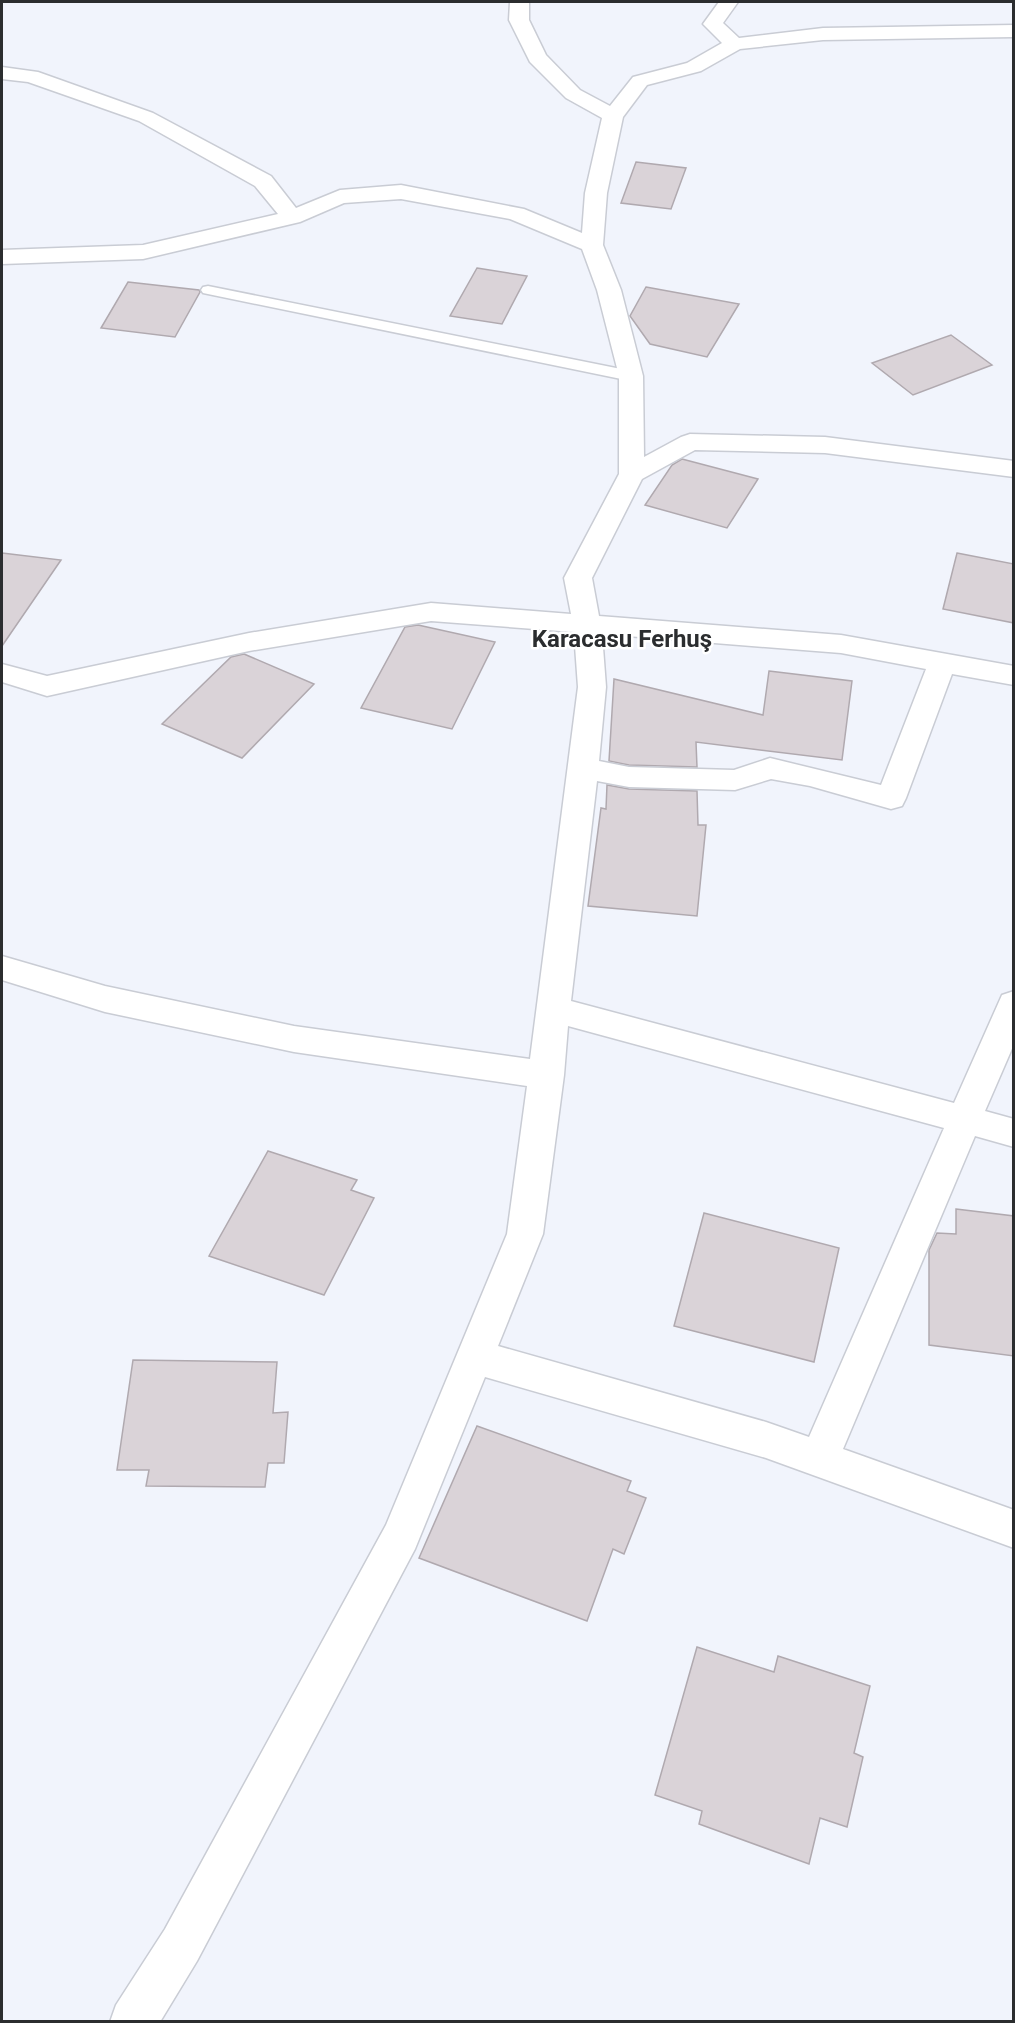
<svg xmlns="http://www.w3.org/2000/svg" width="1015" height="2023" font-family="Roboto,sans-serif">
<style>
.building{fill:#dad3d8;stroke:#b0a9af;stroke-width:1.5}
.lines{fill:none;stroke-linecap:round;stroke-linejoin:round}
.service-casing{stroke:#c9ccd4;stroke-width:3}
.minor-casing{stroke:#c9ccd4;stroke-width:3}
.service{fill:#fff;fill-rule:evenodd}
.minor{fill:#fff;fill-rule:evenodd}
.labels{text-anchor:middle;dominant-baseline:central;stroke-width:5;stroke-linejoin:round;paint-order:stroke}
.district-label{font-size:24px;font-weight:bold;fill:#2b2d2f;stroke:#fff}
</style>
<rect width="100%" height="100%" fill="#f1f4fc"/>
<!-- building -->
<g class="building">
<path d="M 636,162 L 686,168 L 671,209 L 621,203 Z"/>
<path d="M 477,268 L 527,276 L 502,324 L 450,316 Z"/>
<path d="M 128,282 L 199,290 L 200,292 L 175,337 L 101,328 Z"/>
<path d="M 646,287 L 739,304 L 707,357 L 650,344 L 630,316 Z"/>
<path d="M 951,335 L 992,365 L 913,395 L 872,363 Z"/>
<path d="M 682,459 L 758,479 L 727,528 L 645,505 L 672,465 Z"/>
<path d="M 2,553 L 61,560 L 2,646 Z"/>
<path d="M 957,553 L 1014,564 L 1014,623 L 943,609 Z"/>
<path d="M 418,625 L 495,642 L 452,729 L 361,708 L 405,627 Z"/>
<path d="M 244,654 L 314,684 L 242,758 L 162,724 L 231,657 Z"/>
<path d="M 769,671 L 852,681 L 842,760 L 696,742 L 697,767 L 629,765 L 609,761 L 614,679 L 763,715 Z"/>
<path d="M 607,785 L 629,789 L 697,791 L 698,825 L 706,825 L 697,916 L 588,906 L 601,808 L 606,809 Z"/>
<path d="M 268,1151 L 357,1180 L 351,1190 L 374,1198 L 324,1295 L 209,1256 Z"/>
<path d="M 956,1209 L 1014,1216 L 1014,1356 L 929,1345 L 929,1250 L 937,1233 L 956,1234 Z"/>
<path d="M 704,1213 L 839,1248 L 814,1362 L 674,1326 Z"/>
<path d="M 133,1360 L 277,1362 L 273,1413 L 288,1412 L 284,1463 L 268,1463 L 265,1487 L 146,1486 L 149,1470 L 117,1470 Z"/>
<path d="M 477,1426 L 631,1481 L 627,1491 L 646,1498 L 624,1554 L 613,1549 L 587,1621 L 419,1558 Z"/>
<path d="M 697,1647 L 774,1672 L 778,1656 L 870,1686 L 854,1753 L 863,1757 L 847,1827 L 820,1818 L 809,1864 L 699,1824 L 702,1811 L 655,1795 Z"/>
</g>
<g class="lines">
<defs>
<path id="service" d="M 208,286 L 631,371 L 639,376 L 631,381 L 203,293 L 201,290 L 203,287 Z"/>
<path id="minor" d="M 510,2 L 529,2 L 529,20 L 546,55 L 580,90 L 610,106 L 633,77 L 687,63 L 722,43 L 703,24 L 719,2 L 738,2 L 723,23 L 739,38 L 823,28 L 1014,25 L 1014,37 L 823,40 L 740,49 L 701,71 L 647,85 L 623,117 L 607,193 L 603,245 L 621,290 L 643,376 L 644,457 L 681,437 L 690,434 L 825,437 L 1014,461 L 1014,477 L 825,453 L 695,450 L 642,479 L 592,578 L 599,616 L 841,635 L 1014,666 L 1014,685 L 952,674 L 906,798 L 902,806 L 891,809 L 810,786 L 771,779 L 735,790 L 629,787 L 597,781 L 571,1001 L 954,1103 L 1002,995 L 1014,991 L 1014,1044 L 985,1111 L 1014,1119 L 1014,1147 L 975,1136 L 843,1449 L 1014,1510 L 1014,1548 L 766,1458 L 485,1377 L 415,1549 L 197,1961 L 160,2022 L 110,2022 L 116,2005 L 165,1929 L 386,1525 L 507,1234 L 527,1086 L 294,1052 L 105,1012 L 2,980 L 2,956 L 105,986 L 294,1026 L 530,1059 L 578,687 L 574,632 L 431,621 L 249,651 L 47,696 L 2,682 L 2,664 L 47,676 L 249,633 L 431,603 L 571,614 L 564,578 L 619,474 L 619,376 L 597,290 L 582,249 L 510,219 L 401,199 L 344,203 L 300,222 L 143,259 L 2,264 L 2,250 L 143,245 L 278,214 L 255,186 L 139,121 L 28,82 L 2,79 L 2,67 L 38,72 L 153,113 L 271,176 L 296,208 L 340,190 L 401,185 L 524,209 L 582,233 L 585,193 L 602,118 L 566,98 L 530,62 L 509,20 ZM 602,634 L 841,653 L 926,669 L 881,785 L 770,758 L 734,770 L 629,767 L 599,761 L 606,687 ZM 568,1026 L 944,1128 L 809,1437 L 766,1422 L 498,1346 L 543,1234 L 564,1075 Z"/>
</defs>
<!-- service casing -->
<use href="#service" class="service-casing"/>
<!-- minor casing -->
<use href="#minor" class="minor-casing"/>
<!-- service -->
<use href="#service" class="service"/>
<!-- minor -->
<use href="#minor" class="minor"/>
</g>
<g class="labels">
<!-- district labels -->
<g class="district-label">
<text x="622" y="639">Karacasu Ferhuş</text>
</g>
</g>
<!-- border -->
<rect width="1015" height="2023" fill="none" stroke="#2b2d2f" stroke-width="6"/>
</svg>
